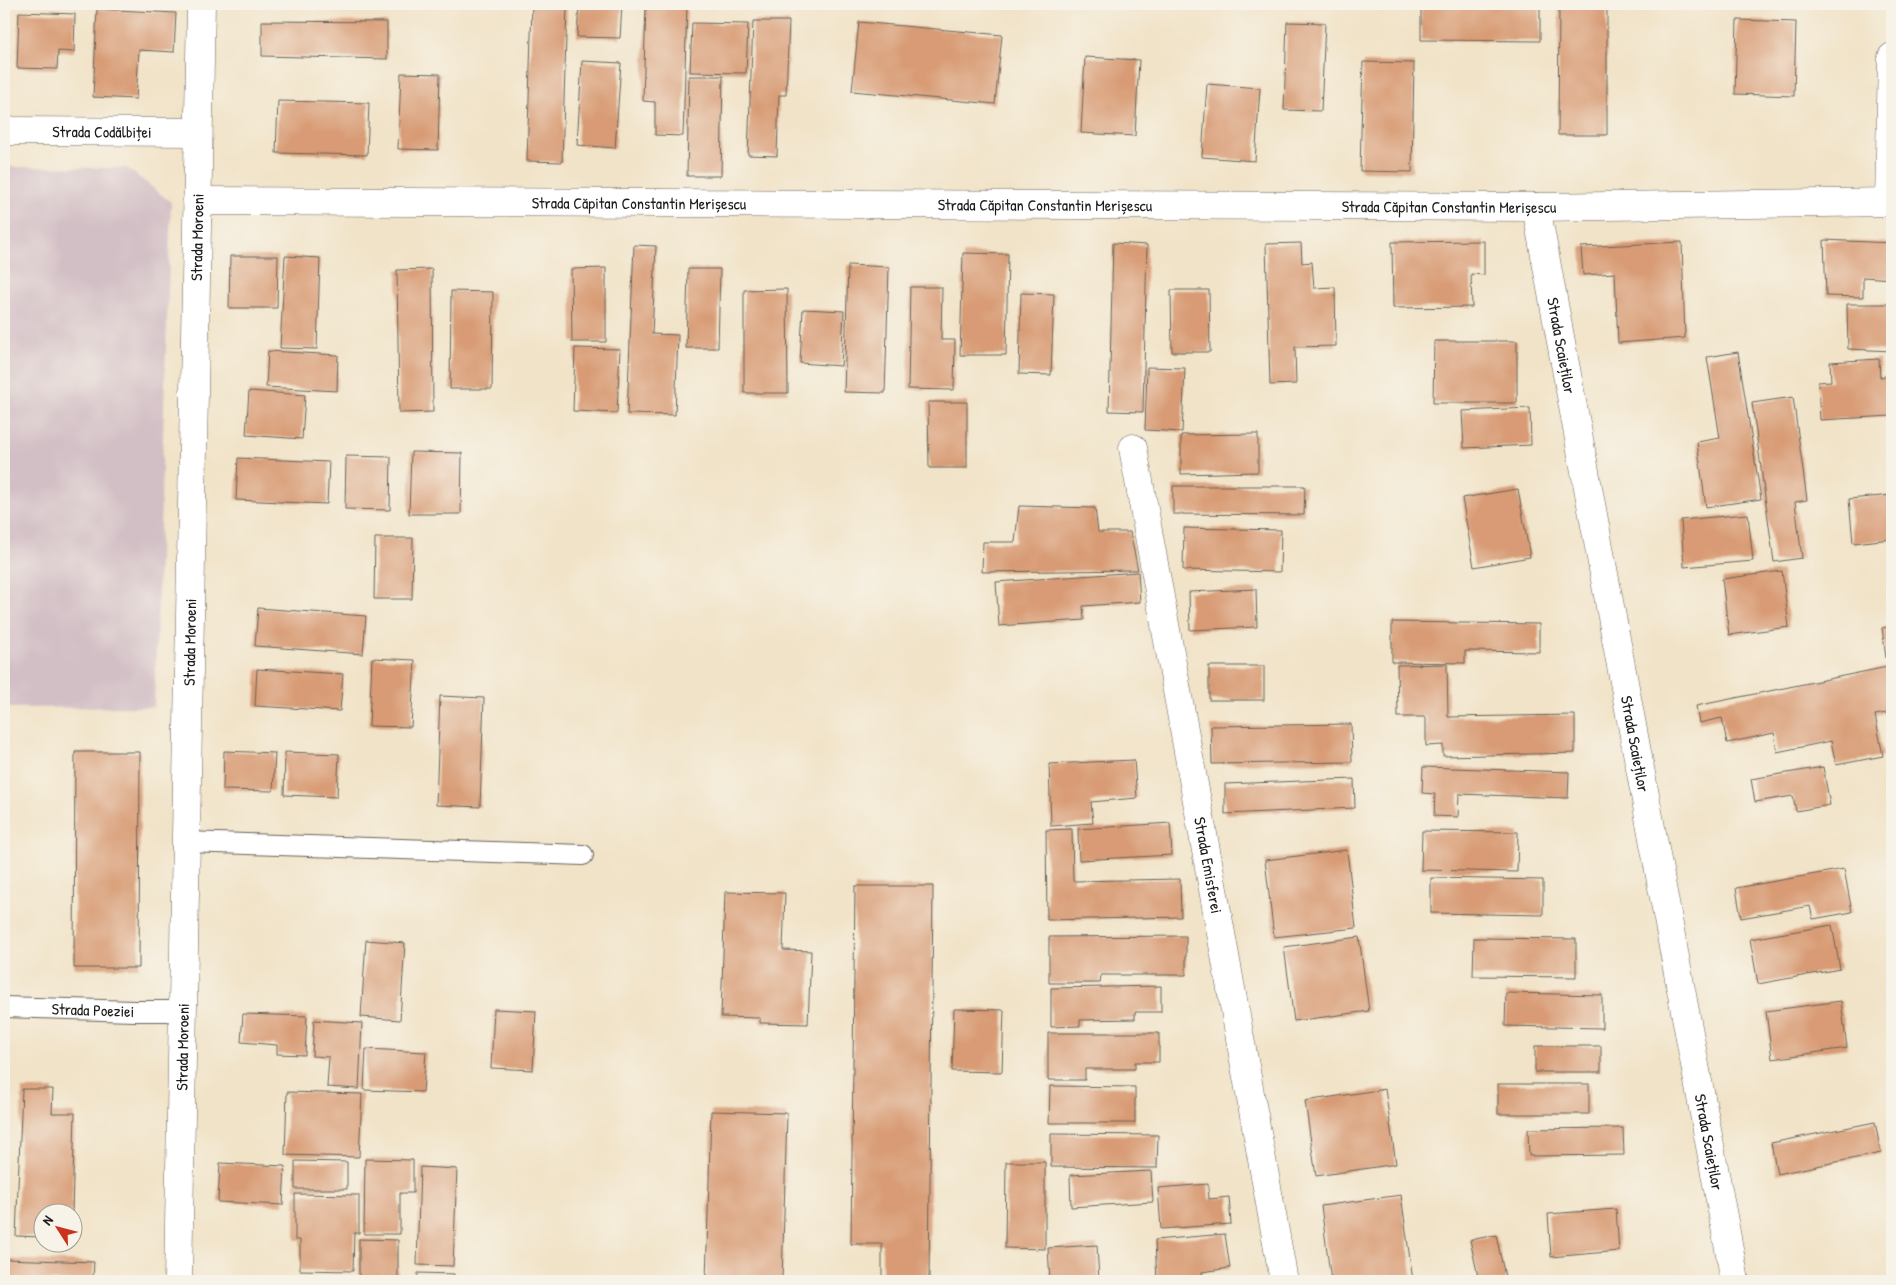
<svg xmlns="http://www.w3.org/2000/svg" width="1896" height="1285" font-family="'Patrick Hand',sans-serif">
<style>
.industrial{fill:#d2bec5}
.building{fill:#d89b74}
.lines{fill:none;stroke-linecap:round;stroke-linejoin:round}
.service-casing{stroke:#676258;stroke-width:22}
.minor-casing{stroke:#676258;stroke-width:29}
.tertiary-casing{stroke:#676258;stroke-width:29}
.service{stroke:#fff;stroke-width:20}
.minor{stroke:#fff;stroke-width:28}
.tertiary{stroke:#fff;stroke-width:28}
.labels{text-anchor:middle;dominant-baseline:central;stroke-width:4;stroke-linejoin:round;paint-order:stroke}
.street-label{font-size:16px;fill:#1c1c1c;stroke:#f7f3e8}
</style>
<rect width="100%" height="100%" fill="#f7f3e8"/>
<filter id="ink" filterUnits="userSpaceOnUse"><feTurbulence type="fractalNoise" baseFrequency=".02" numOctaves="2"/><feDisplacementMap in="SourceGraphic" scale="10" xChannelSelector="R" yChannelSelector="G"/><feConvolveMatrix kernelMatrix="1 2 1 2 8 2 1 2 1" color-interpolation-filters="sRGB"/></filter>
<filter id="wash" filterUnits="userSpaceOnUse"><feTurbulence type="fractalNoise" baseFrequency=".0096" numOctaves="4" result="noise"/><feDisplacementMap in="SourceGraphic" scale="20" xChannelSelector="R" yChannelSelector="G"/><feGaussianBlur stdDeviation="1.12" result="paint"/><feColorMatrix in="noise" values="0 0 0 0 0 0 0 0 0 0 0 0 0 0 0 0 0 1.4 0 .05"/><feComposite in="paint" operator="in"/></filter>
<g filter="url(#wash)">
<rect width="100%" height="100%" fill="#f1e3c8"/>
<!-- industrial -->
<path class="industrial" d="M 4,167 L 127,168 L 171,202 L 154,707 L 4,708 Z"/>
<g id="blocks">
<!-- building -->
<g class="building">
<path d="M 579,4 L 622,4 L 620,38 L 577,37 Z"/>
<path d="M 646,4 L 687,4 L 683,136 L 655,135 L 655,102 L 643,101 Z"/>
<path d="M 1421,4 L 1540,4 L 1540,41 L 1421,40 Z"/>
<path d="M 532,5 L 567,6 L 562,162 L 527,161 Z"/>
<path d="M 1559,5 L 1607,5 L 1607,135 L 1558,135 Z"/>
<path d="M 97,9 L 176,13 L 174,52 L 139,50 L 136,99 L 93,97 Z"/>
<path d="M 19,12 L 75,14 L 74,52 L 58,51 L 57,69 L 17,68 Z"/>
<path d="M 1737,20 L 1796,22 L 1794,96 L 1735,94 Z"/>
<path d="M 262,21 L 387,22 L 387,59 L 262,56 Z"/>
<path d="M 753,21 L 789,21 L 786,95 L 779,95 L 777,156 L 748,155 Z"/>
<path d="M 859,22 L 1002,35 L 995,104 L 852,91 Z"/>
<path d="M 1287,22 L 1325,23 L 1321,111 L 1284,110 Z"/>
<path d="M 692,23 L 748,24 L 746,73 L 690,72 Z"/>
<path d="M 1085,57 L 1139,60 L 1135,136 L 1081,133 Z"/>
<path d="M 582,61 L 621,63 L 615,148 L 577,145 Z"/>
<path d="M 1363,62 L 1414,63 L 1412,172 L 1360,171 Z"/>
<path d="M 401,73 L 440,74 L 438,150 L 398,149 Z"/>
<path d="M 689,76 L 723,76 L 721,176 L 687,176 Z"/>
<path d="M 1207,84 L 1260,88 L 1255,161 L 1202,157 Z"/>
<path d="M 278,101 L 369,103 L 367,155 L 276,153 Z"/>
<path d="M 1824,240 L 1892,243 L 1892,279 L 1863,277 L 1863,297 L 1826,296 Z"/>
<path d="M 1484,241 L 1484,275 L 1471,274 L 1472,307 L 1393,308 L 1392,242 Z"/>
<path d="M 1682,242 L 1685,338 L 1618,343 L 1615,273 L 1583,275 L 1581,247 Z"/>
<path d="M 1113,243 L 1147,245 L 1143,412 L 1109,411 Z"/>
<path d="M 1301,243 L 1302,263 L 1312,262 L 1314,288 L 1335,287 L 1336,346 L 1295,347 L 1296,384 L 1270,385 L 1266,244 Z"/>
<path d="M 634,245 L 656,246 L 652,334 L 678,335 L 675,415 L 627,414 Z"/>
<path d="M 963,253 L 1008,254 L 1006,355 L 960,355 Z"/>
<path d="M 230,256 L 278,256 L 277,308 L 229,308 Z"/>
<path d="M 285,256 L 320,258 L 317,349 L 280,348 Z"/>
<path d="M 848,265 L 889,267 L 885,393 L 844,392 Z"/>
<path d="M 606,268 L 606,342 L 572,342 L 571,269 Z"/>
<path d="M 432,269 L 433,412 L 399,413 L 397,270 Z"/>
<path d="M 688,269 L 720,269 L 718,348 L 686,348 Z"/>
<path d="M 910,287 L 942,287 L 941,340 L 955,340 L 954,390 L 908,389 Z"/>
<path d="M 787,289 L 788,393 L 744,393 L 744,290 Z"/>
<path d="M 1171,290 L 1209,290 L 1210,352 L 1172,352 Z"/>
<path d="M 451,291 L 493,292 L 492,389 L 450,389 Z"/>
<path d="M 1021,293 L 1054,294 L 1051,375 L 1019,374 Z"/>
<path d="M 1847,304 L 1892,304 L 1892,351 L 1848,349 Z"/>
<path d="M 803,309 L 844,311 L 841,366 L 800,363 Z"/>
<path d="M 1434,341 L 1517,341 L 1517,403 L 1433,403 Z"/>
<path d="M 575,348 L 620,349 L 617,413 L 573,411 Z"/>
<path d="M 268,351 L 338,355 L 337,391 L 266,387 Z"/>
<path d="M 1738,352 L 1761,499 L 1706,507 L 1697,442 L 1720,438 L 1707,357 Z"/>
<path d="M 1879,359 L 1880,377 L 1892,376 L 1892,416 L 1820,420 L 1818,382 L 1831,381 L 1830,362 Z"/>
<path d="M 1147,367 L 1185,368 L 1182,432 L 1145,430 Z"/>
<path d="M 249,391 L 305,395 L 302,439 L 246,435 Z"/>
<path d="M 1793,397 L 1807,500 L 1795,502 L 1802,558 L 1774,562 L 1752,403 Z"/>
<path d="M 928,402 L 967,402 L 967,468 L 929,468 Z"/>
<path d="M 1530,408 L 1531,445 L 1464,448 L 1462,411 Z"/>
<path d="M 1258,434 L 1258,472 L 1181,474 L 1181,435 Z"/>
<path d="M 411,452 L 462,453 L 461,514 L 409,514 Z"/>
<path d="M 346,456 L 391,457 L 390,510 L 345,509 Z"/>
<path d="M 238,458 L 329,462 L 327,504 L 236,500 Z"/>
<path d="M 1173,486 L 1305,486 L 1304,515 L 1173,514 Z"/>
<path d="M 1518,489 L 1530,557 L 1474,567 L 1462,498 Z"/>
<path d="M 1892,495 L 1892,539 L 1853,543 L 1849,499 Z"/>
<path d="M 1019,506 L 1095,508 L 1098,532 L 1130,532 L 1138,570 L 982,572 L 983,542 L 1015,542 Z"/>
<path d="M 1748,514 L 1753,561 L 1684,567 L 1681,520 Z"/>
<path d="M 1184,528 L 1281,530 L 1280,572 L 1183,570 Z"/>
<path d="M 375,538 L 413,538 L 412,599 L 374,599 Z"/>
<path d="M 1782,571 L 1789,627 L 1729,635 L 1722,579 Z"/>
<path d="M 1138,572 L 1140,602 L 1083,606 L 1084,620 L 999,626 L 996,582 Z"/>
<path d="M 1256,589 L 1257,627 L 1190,630 L 1189,592 Z"/>
<path d="M 258,608 L 366,616 L 363,654 L 255,646 Z"/>
<path d="M 1392,622 L 1539,624 L 1539,652 L 1465,651 L 1465,663 L 1392,662 Z"/>
<path d="M 1892,626 L 1892,657 L 1886,658 L 1882,628 Z"/>
<path d="M 372,658 L 415,660 L 411,727 L 369,726 Z"/>
<path d="M 1447,664 L 1448,717 L 1575,715 L 1575,753 L 1443,756 L 1443,745 L 1426,746 L 1426,717 L 1398,717 L 1397,665 Z"/>
<rect x="1209" y="666" width="55" height="34"/>
<path d="M 1892,666 L 1892,712 L 1875,715 L 1883,756 L 1836,765 L 1831,741 L 1777,752 L 1774,733 L 1727,743 L 1722,718 L 1699,723 L 1696,706 Z"/>
<path d="M 257,669 L 343,674 L 340,711 L 255,706 Z"/>
<path d="M 440,696 L 484,698 L 480,807 L 436,805 Z"/>
<path d="M 1351,724 L 1352,762 L 1212,764 L 1211,726 Z"/>
<path d="M 224,751 L 275,753 L 273,791 L 223,790 Z"/>
<path d="M 75,752 L 140,752 L 139,968 L 74,968 Z"/>
<path d="M 285,752 L 339,754 L 337,797 L 284,795 Z"/>
<path d="M 1134,760 L 1137,798 L 1091,802 L 1093,823 L 1051,826 L 1049,764 Z"/>
<path d="M 1423,767 L 1569,772 L 1568,798 L 1459,794 L 1458,817 L 1434,816 L 1435,794 L 1422,793 Z"/>
<path d="M 1823,767 L 1830,805 L 1796,811 L 1793,796 L 1755,802 L 1751,779 Z"/>
<path d="M 1354,779 L 1355,808 L 1225,814 L 1225,784 Z"/>
<path d="M 1170,823 L 1172,855 L 1079,860 L 1078,829 Z"/>
<path d="M 1072,829 L 1073,881 L 1180,879 L 1181,917 L 1047,920 L 1046,830 Z"/>
<path d="M 1422,831 L 1518,832 L 1517,872 L 1421,870 Z"/>
<path d="M 1347,850 L 1356,928 L 1274,937 L 1265,860 Z"/>
<path d="M 1844,869 L 1852,912 L 1813,919 L 1810,906 L 1741,918 L 1736,888 Z"/>
<path d="M 1431,878 L 1543,880 L 1543,915 L 1431,913 Z"/>
<path d="M 855,886 L 933,886 L 929,1281 L 882,1281 L 882,1244 L 851,1244 Z"/>
<path d="M 725,892 L 785,893 L 783,950 L 811,951 L 808,1024 L 760,1023 L 760,1018 L 721,1017 Z"/>
<path d="M 1832,925 L 1840,969 L 1758,984 L 1750,939 Z"/>
<path d="M 1186,936 L 1186,975 L 1101,975 L 1100,983 L 1049,983 L 1049,937 Z"/>
<path d="M 1359,937 L 1369,1011 L 1294,1021 L 1284,947 Z"/>
<path d="M 1474,938 L 1576,939 L 1576,977 L 1473,976 Z"/>
<path d="M 366,940 L 405,943 L 400,1020 L 361,1017 Z"/>
<path d="M 1161,986 L 1161,1012 L 1135,1012 L 1135,1019 L 1080,1020 L 1080,1026 L 1051,1027 L 1051,988 Z"/>
<path d="M 1506,993 L 1602,995 L 1602,1028 L 1505,1026 Z"/>
<path d="M 1841,1001 L 1847,1048 L 1772,1059 L 1766,1011 Z"/>
<path d="M 494,1009 L 536,1011 L 533,1070 L 491,1068 Z"/>
<path d="M 954,1009 L 1004,1010 L 1002,1072 L 952,1071 Z"/>
<path d="M 243,1014 L 307,1016 L 305,1055 L 277,1054 L 277,1045 L 241,1042 Z"/>
<path d="M 314,1020 L 362,1023 L 359,1089 L 327,1087 L 329,1057 L 312,1056 Z"/>
<path d="M 1048,1033 L 1159,1033 L 1159,1062 L 1135,1062 L 1135,1069 L 1085,1069 L 1085,1080 L 1048,1080 Z"/>
<rect x="1535" y="1046" width="66" height="26"/>
<path d="M 366,1049 L 426,1052 L 423,1092 L 364,1090 Z"/>
<path d="M 1889,1049 L 1892,1049 L 1892,1064 L 1891,1064 Z"/>
<rect x="1498" y="1084" width="91" height="30"/>
<path d="M 1050,1086 L 1135,1087 L 1135,1123 L 1049,1123 Z"/>
<path d="M 22,1089 L 53,1089 L 52,1113 L 75,1113 L 72,1212 L 42,1212 L 42,1237 L 16,1236 Z"/>
<path d="M 1385,1089 L 1396,1164 L 1316,1176 L 1305,1101 Z"/>
<path d="M 287,1092 L 362,1094 L 359,1157 L 285,1155 Z"/>
<path d="M 711,1111 L 787,1113 L 782,1281 L 706,1281 Z"/>
<path d="M 1875,1122 L 1881,1153 L 1777,1174 L 1771,1143 Z"/>
<path d="M 1623,1128 L 1624,1155 L 1529,1156 L 1528,1129 Z"/>
<path d="M 1051,1134 L 1158,1135 L 1157,1168 L 1051,1167 Z"/>
<path d="M 365,1159 L 413,1160 L 413,1193 L 400,1193 L 400,1234 L 364,1234 Z"/>
<path d="M 295,1161 L 347,1162 L 347,1189 L 295,1189 Z"/>
<path d="M 1006,1162 L 1045,1162 L 1045,1249 L 1005,1248 Z"/>
<path d="M 220,1163 L 285,1166 L 283,1205 L 218,1202 Z"/>
<path d="M 420,1167 L 457,1169 L 453,1266 L 417,1265 Z"/>
<path d="M 1151,1171 L 1153,1202 L 1071,1207 L 1070,1175 Z"/>
<path d="M 1208,1184 L 1209,1199 L 1229,1197 L 1231,1224 L 1161,1229 L 1158,1188 Z"/>
<path d="M 295,1194 L 359,1195 L 359,1233 L 354,1233 L 353,1271 L 300,1270 L 300,1240 L 295,1240 Z"/>
<path d="M 1401,1195 L 1413,1281 L 1331,1281 L 1321,1206 Z"/>
<path d="M 1616,1209 L 1619,1251 L 1551,1257 L 1548,1214 Z"/>
<path d="M 1225,1234 L 1230,1268 L 1202,1272 L 1203,1281 L 1157,1281 L 1155,1240 Z"/>
<path d="M 1496,1235 L 1506,1281 L 1479,1281 L 1470,1240 Z"/>
<path d="M 359,1239 L 398,1240 L 398,1281 L 359,1281 Z"/>
<path d="M 1097,1245 L 1099,1281 L 1050,1281 L 1048,1248 Z"/>
<path d="M 4,1259 L 94,1262 L 93,1281 L 4,1281 Z"/>
<path d="M 418,1273 L 454,1274 L 454,1281 L 418,1281 Z"/>
</g>
</g>
</g>
<g filter="url(#ink)">
<use href="#blocks" fill-opacity="0" stroke="#676258" stroke-width="1"/>
<g class="lines">
<defs>
<g id="service">
<path d="M 185,842 L 583,855"/>
<path id="s1" d="M 4,1007 L 134,1011 L 182,1011"/>
</g>
<g id="minor">
<path id="s2" d="M 197,201 L 1536,207 L 1892,202"/>
<path d="M 1889,202 L 1892,57"/>
<path id="s3" d="M 1536,207 L 1735,1281"/>
<path id="s4" d="M 1133,448 L 1284,1281"/>
</g>
<g id="tertiary">
<path id="s5" d="M 4,131 L 198,132"/>
<path id="s6" d="M 178,1281 L 201,4"/>
</g>
</defs>
<!-- service casing -->
<use href="#service" class="service-casing"/>
<!-- minor casing -->
<use href="#minor" class="minor-casing"/>
<!-- tertiary casing -->
<use href="#tertiary" class="tertiary-casing"/>
<!-- service -->
<use href="#service" class="service"/>
<!-- minor -->
<use href="#minor" class="minor"/>
<!-- tertiary -->
<use href="#tertiary" class="tertiary"/>
</g>
</g>
<g class="labels">
<!-- street labels -->
<g class="street-label">
<text stroke="none"><textPath href="#s5" startOffset="98">Strada Codălbiței</textPath></text>
<text stroke="none"><textPath href="#s2" startOffset="442">Strada Căpitan Constantin Merișescu</textPath></text>
<text stroke="none"><textPath href="#s2" startOffset="848">Strada Căpitan Constantin Merișescu</textPath></text>
<text stroke="none"><textPath href="#s2" startOffset="1252">Strada Căpitan Constantin Merișescu</textPath></text>
<text stroke="none"><textPath href="#s6" startOffset="1044">Strada Moroeni</textPath></text>
<text stroke="none"><textPath href="#s3" startOffset="141">Strada Scaieților</textPath></text>
<text stroke="none"><textPath href="#s6" startOffset="639">Strada Moroeni</textPath></text>
<text stroke="none"><textPath href="#s3" startOffset="546">Strada Scaieților</textPath></text>
<text stroke="none"><textPath href="#s4" startOffset="424">Strada Emisferei</textPath></text>
<text stroke="none"><textPath href="#s1" startOffset="89">Strada Poeziei</textPath></text>
<text stroke="none"><textPath href="#s6" startOffset="234">Strada Moroeni</textPath></text>
<text stroke="none"><textPath href="#s3" startOffset="951">Strada Scaieților</textPath></text>
</g>
</g>
<!-- margin -->
<rect width="1896" height="1285" fill="none" stroke="#f7f3e8" stroke-width="20"/>
<!-- north arrow -->
<g transform="translate(58 1228) rotate(306)"><circle r="24" fill="#f7f3e8" stroke="#9f9d96"/>
<path d="M0-4L9 19L0 12L-9 19Z" fill="#c8321e"/>
<text y="-8" font-size="14" font-weight="bold" text-anchor="middle" fill="#1c1c1c">N</text>
</g>
</svg>
